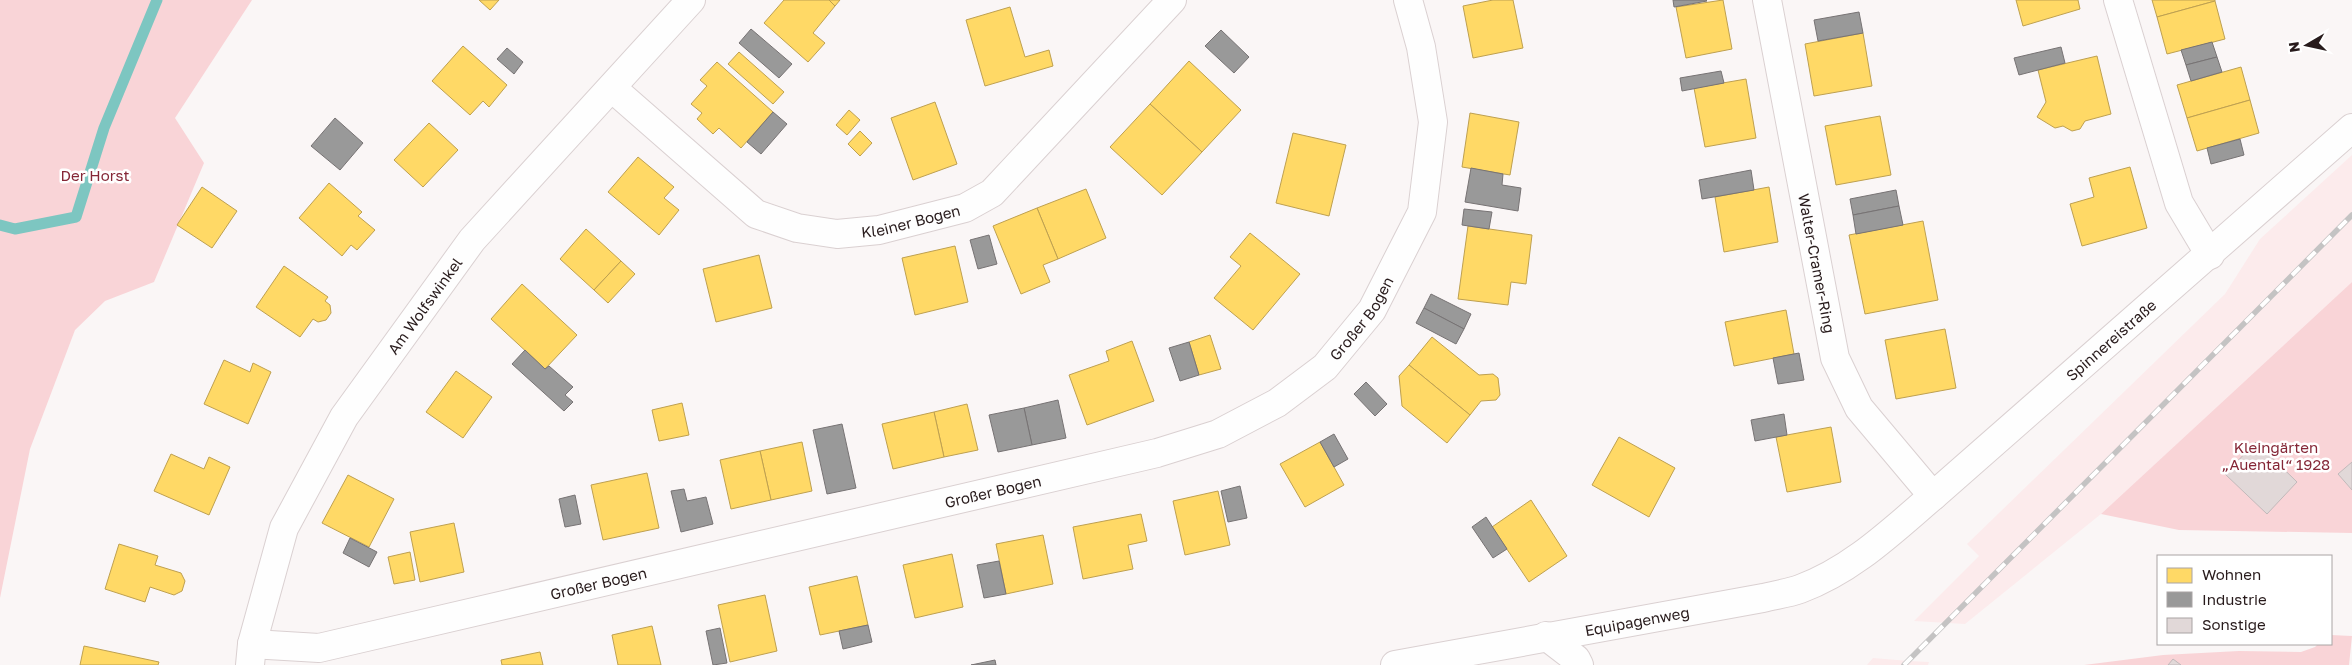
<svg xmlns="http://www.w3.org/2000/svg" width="2352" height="665" font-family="'Golos Text',sans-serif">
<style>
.built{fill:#fcebec}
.green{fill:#f9d4d7}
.homes{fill:#ffd966;stroke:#bea050}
.industry{fill:#999;stroke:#777374}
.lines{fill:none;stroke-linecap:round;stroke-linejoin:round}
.stream{stroke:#7dc6c1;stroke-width:11}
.building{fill:#e1d8d8;stroke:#c1b9ba}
.minor-casing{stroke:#dad0d1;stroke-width:30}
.minor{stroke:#fefefe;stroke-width:28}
.rail-casing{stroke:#c4c3c3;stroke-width:5.5}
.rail{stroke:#fff;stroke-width:4;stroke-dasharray:11;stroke-linecap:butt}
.labels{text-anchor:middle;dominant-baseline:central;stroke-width:5;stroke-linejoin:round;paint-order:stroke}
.park-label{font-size:15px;fill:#852737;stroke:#fff}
.street-label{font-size:15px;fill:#281b1c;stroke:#fff}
</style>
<rect width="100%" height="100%" fill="#faf6f6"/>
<!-- built -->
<g class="built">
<path d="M 2352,155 L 2352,282 L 2101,514 L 1965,624 L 1914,621 L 1979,556 L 1967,544 L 2225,294 L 2260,239 Z"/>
<path d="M 1873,658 L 1909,661 L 1929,662 L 1928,665 L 1867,665 Z"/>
</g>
<!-- green -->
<g class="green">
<path d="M 0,0 L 252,0 L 175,118 L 204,163 L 154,282 L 105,301 L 75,330 L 30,449 L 0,598 Z"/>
<path d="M 2352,282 L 2352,533 L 2179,530 L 2101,514 Z"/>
<path d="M 2331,635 L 2352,636 L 2349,665 L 2084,665 L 2163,655 L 2239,651 L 2301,652 L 2315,647 L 2318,644 L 2331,644 Z"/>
</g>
<!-- homes -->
<g class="homes">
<path d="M 479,0 L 499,0 L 490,10 Z"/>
<path d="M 784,0 L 829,0 L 835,6 L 813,33 L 825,43 L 808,62 L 764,23 Z"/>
<path d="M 829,0 L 840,0 L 835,6 Z"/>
<path d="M 1493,0 L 1513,0 L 1523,48 L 1473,58 L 1463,6 Z"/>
<path d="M 1723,0 L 1732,49 L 1686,58 L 1676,7 Z"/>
<path d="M 2016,0 L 2078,0 L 2080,9 L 2023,26 Z"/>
<path d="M 2152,0 L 2215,0 L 2215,1 L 2157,17 Z"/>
<path d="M 2215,1 L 2225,39 L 2167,54 L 2157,17 Z"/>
<path d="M 1010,7 L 1025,57 L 1049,50 L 1053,66 L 985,86 L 966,20 Z"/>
<path d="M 1863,33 L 1872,86 L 1814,96 L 1805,44 Z"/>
<path d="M 463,46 L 507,85 L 489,107 L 483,101 L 470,115 L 432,81 Z"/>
<path d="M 739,52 L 784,92 L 773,104 L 728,64 Z"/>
<path d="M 2097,56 L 2111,114 L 2085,121 L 2080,129 L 2072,131 L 2063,126 L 2055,128 L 2037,117 L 2046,102 L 2038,70 Z"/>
<path d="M 1189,61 L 1241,110 L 1202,152 L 1150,104 Z"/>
<path d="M 717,62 L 773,112 L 741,148 L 719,128 L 713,134 L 697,119 L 702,113 L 691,104 L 707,86 L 700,80 Z"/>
<path d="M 2241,67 L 2250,100 L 2187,118 L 2177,85 Z"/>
<path d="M 1746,79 L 1756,138 L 1705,147 L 1694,88 Z"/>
<path d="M 2250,100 L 2259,133 L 2197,151 L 2187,118 Z"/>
<path d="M 935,102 L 957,164 L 913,180 L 891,118 Z"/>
<path d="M 1150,104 L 1202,152 L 1162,195 L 1110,147 Z"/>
<path d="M 849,110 L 860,120 L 847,135 L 836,125 Z"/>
<path d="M 1470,113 L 1519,122 L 1510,175 L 1462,167 Z"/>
<path d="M 1880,116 L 1891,175 L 1836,185 L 1825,126 Z"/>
<path d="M 429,123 L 458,150 L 423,187 L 394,160 Z"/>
<path d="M 860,131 L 872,143 L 860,156 L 848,144 Z"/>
<path d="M 1293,133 L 1346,145 L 1329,216 L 1276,203 Z"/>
<path d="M 638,157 L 674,187 L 664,198 L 679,210 L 659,235 L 608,192 Z"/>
<path d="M 2130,167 L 2147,228 L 2082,246 L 2070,204 L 2094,197 L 2089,178 Z"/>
<path d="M 329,183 L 362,212 L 358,216 L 375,230 L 357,250 L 351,245 L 342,256 L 299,218 Z"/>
<path d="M 202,187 L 237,211 L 212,248 L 177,225 Z"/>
<path d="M 1769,187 L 1778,242 L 1724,252 L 1715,197 Z"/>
<path d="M 1086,189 L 1106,238 L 1058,259 L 1037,208 Z"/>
<path d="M 1037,208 L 1058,259 L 1043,265 L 1050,282 L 1021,294 L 993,226 Z"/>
<path d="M 1923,221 L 1938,300 L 1865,314 L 1849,235 Z"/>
<path d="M 1468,226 L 1532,235 L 1526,284 L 1511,282 L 1508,305 L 1458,299 Z"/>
<path d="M 586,229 L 621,261 L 594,290 L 560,259 Z"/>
<path d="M 1250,233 L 1300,274 L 1253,330 L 1214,298 L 1241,266 L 1230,257 Z"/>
<path d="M 955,246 L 968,302 L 915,315 L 902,258 Z"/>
<path d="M 759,255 L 772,308 L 716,322 L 703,269 Z"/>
<path d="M 621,261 L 635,274 L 608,303 L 594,290 Z"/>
<path d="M 284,266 L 328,297 L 325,301 L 330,305 L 331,313 L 326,320 L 318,322 L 313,319 L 300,337 L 256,307 Z"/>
<path d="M 522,284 L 577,335 L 545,369 L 491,319 Z"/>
<path d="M 1786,310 L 1794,354 L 1734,366 L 1725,322 Z"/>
<path d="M 1945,329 L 1956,388 L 1896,399 L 1885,340 Z"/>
<path d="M 1210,335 L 1221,369 L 1199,375 L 1189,342 Z"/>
<path d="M 1432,337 L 1479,375 L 1493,374 L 1498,378 L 1500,395 L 1496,400 L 1481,401 L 1470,415 L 1409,365 Z"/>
<path d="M 1132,341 L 1154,401 L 1087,425 L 1069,375 L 1109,361 L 1106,351 Z"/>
<path d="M 224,360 L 250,372 L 253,363 L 271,372 L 248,424 L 204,404 Z"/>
<path d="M 1409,365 L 1470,415 L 1447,443 L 1402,406 L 1399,376 Z"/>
<path d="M 456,371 L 492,397 L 463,438 L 426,412 Z"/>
<path d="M 682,403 L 689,435 L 659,441 L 652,410 Z"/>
<path d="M 967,404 L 978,450 L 944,457 L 934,412 Z"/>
<path d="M 934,412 L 944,457 L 893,469 L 882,424 Z"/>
<path d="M 1831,427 L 1841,482 L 1787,492 L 1776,437 Z"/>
<path d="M 1619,437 L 1675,468 L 1649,517 L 1592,485 Z"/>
<path d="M 802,442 L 812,491 L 771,500 L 760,451 Z"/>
<path d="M 1320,442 L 1344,485 L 1305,507 L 1280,464 Z"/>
<path d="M 760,451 L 771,500 L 731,509 L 720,460 Z"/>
<path d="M 171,454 L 204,469 L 209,457 L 230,467 L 209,515 L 154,491 Z"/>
<path d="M 647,473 L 659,528 L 603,540 L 591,485 Z"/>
<path d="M 348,475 L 394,499 L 369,547 L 322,523 Z"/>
<path d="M 1218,491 L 1230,545 L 1185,555 L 1173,501 Z"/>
<path d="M 1531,500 L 1567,556 L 1529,582 L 1492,527 Z"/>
<path d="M 1141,514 L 1147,541 L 1128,545 L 1133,569 L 1083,579 L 1073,527 Z"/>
<path d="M 454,523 L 464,572 L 420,582 L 410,532 Z"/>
<path d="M 1043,535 L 1053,584 L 1006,594 L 996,544 Z"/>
<path d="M 119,544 L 158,556 L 155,565 L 181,573 L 185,581 L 182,591 L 174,595 L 150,587 L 145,602 L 105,589 Z"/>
<path d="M 410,552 L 415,580 L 394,584 L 388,557 Z"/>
<path d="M 952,554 L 963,607 L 915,618 L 903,565 Z"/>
<path d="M 857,576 L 868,625 L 820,635 L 809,587 Z"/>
<path d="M 765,595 L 777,651 L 730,662 L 718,605 Z"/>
<path d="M 652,626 L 661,665 L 618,665 L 612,635 Z"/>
<path d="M 84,646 L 159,662 L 158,665 L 80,665 Z"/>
<path d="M 540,652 L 543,665 L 502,665 L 501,660 Z"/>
</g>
<!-- industry -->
<g class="industry">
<path d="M 1673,0 L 1706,0 L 1707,1 L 1674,7 Z"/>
<path d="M 1859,12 L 1863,33 L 1818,41 L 1814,20 Z"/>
<path d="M 751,29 L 792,64 L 779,78 L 739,43 Z"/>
<path d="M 1221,30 L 1249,57 L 1234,73 L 1205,46 Z"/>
<path d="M 2212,42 L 2217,57 L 2186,65 L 2181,50 Z"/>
<path d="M 2061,47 L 2065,63 L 2019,75 L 2014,58 Z"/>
<path d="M 507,48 L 523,62 L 514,74 L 497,59 Z"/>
<path d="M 2217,57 L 2222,72 L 2191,81 L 2186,65 Z"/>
<path d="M 1721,71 L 1724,83 L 1682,91 L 1680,78 Z"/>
<path d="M 773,112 L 787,124 L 761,154 L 747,142 Z"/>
<path d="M 335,118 L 363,143 L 340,170 L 311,146 Z"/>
<path d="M 2240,139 L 2244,155 L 2211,164 L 2207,148 Z"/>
<path d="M 1471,168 L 1503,174 L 1502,185 L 1521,188 L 1518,211 L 1465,202 Z"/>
<path d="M 1751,170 L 1754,190 L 1702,199 L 1699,180 Z"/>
<path d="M 1896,190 L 1899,206 L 1853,215 L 1850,199 Z"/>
<path d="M 1899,206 L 1903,225 L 1856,234 L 1853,215 Z"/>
<path d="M 1464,209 L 1492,212 L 1489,229 L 1462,225 Z"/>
<path d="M 989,235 L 997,264 L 978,269 L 970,240 Z"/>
<path d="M 1431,294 L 1471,314 L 1464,329 L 1424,308 Z"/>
<path d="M 1424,308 L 1464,329 L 1456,344 L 1416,323 Z"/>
<path d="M 1189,342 L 1199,375 L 1180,381 L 1169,348 Z"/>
<path d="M 525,350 L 545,369 L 549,366 L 573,387 L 565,395 L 573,402 L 564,411 L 512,364 Z"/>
<path d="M 1799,353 L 1804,380 L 1778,384 L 1773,358 Z"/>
<path d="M 1366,382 L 1387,404 L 1375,416 L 1354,394 Z"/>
<path d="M 1058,400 L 1066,438 L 1032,445 L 1024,408 Z"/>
<path d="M 1024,408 L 1032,445 L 998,452 L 989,415 Z"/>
<path d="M 1784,414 L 1787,435 L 1755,441 L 1751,420 Z"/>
<path d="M 842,424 L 856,488 L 827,494 L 813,430 Z"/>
<path d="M 1334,434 L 1348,459 L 1334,467 L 1320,442 Z"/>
<path d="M 1240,486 L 1247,518 L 1228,522 L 1221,491 Z"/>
<path d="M 684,489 L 687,501 L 706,497 L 713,524 L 681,532 L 671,491 Z"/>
<path d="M 575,495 L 581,524 L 565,527 L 559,499 Z"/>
<path d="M 1486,517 L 1507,549 L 1493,558 L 1472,527 Z"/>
<path d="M 350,538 L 377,552 L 369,567 L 343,553 Z"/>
<path d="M 999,561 L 1006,594 L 984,598 L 977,565 Z"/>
<path d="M 868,625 L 872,642 L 843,649 L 839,631 Z"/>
<path d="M 720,628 L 727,663 L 713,665 L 706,631 Z"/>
<path d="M 995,660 L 996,665 L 971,665 Z"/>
</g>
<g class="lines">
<!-- stream -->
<path class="stream" d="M 0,225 L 15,229 L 76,217 L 104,128 L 157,0"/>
</g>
<!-- building -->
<g class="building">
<path d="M 2256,442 L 2297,482 L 2267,514 L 2225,474 Z"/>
<path d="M 2352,462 L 2352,490 L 2338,474 Z"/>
<path d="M 2173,659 L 2181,665 L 2168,665 Z"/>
</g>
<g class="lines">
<defs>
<g id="minor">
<path id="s1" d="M 1767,0 L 1835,358 L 1859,408 L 1933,496"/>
<path d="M 2118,0 L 2179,203 L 2210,255"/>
<path id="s2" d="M 612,88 L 756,214 L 797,228 L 837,234 L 879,230 L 965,208 L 992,193 L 1172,0"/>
<path d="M 1546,636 L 1576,659 L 1579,665"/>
<path id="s3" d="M 252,644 L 319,648 L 1157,453 L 1218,434 L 1277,403 L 1325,367 L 1372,310 L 1422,212 L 1433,122 L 1421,47 L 1408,0"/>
<path id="s4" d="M 250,665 L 252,644 L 284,528 L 344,417 L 472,240 L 691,0"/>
<path id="s5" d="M 1395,665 L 1763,598 C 1775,595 1789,593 1800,589 C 1852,570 1892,531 1933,496 L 2352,128"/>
</g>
</defs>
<!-- minor casing -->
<use href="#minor" class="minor-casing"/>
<!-- minor -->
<use href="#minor" class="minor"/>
<defs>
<path id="rail" d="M 1904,665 L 2352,215"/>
</defs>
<!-- rail casing -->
<use href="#rail" class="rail-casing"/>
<!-- rail -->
<use href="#rail" class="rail"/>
</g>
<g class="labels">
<!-- park labels -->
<g class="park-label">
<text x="95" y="175">Der Horst</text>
<text x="2276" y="447">Kleingärten<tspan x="2276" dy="17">„Auental“ 1928</tspan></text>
</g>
<!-- street labels -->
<g class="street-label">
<text stroke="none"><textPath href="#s2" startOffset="350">Kleiner Bogen</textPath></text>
<text stroke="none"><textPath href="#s1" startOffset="268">Walter-Cramer-Ring</textPath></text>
<text stroke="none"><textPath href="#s4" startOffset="405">Am Wolfswinkel</textPath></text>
<text stroke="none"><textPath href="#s3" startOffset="1179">Großer Bogen</textPath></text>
<text stroke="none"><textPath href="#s5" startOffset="812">Spinnereistraße</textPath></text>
<text stroke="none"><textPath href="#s3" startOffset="759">Großer Bogen</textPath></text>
<text stroke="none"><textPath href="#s3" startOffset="354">Großer Bogen</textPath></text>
<text stroke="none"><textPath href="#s5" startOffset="246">Equipagenweg</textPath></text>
</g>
</g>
<!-- legend -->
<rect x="2157" y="555" width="175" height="90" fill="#ffffff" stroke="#a9a4a4"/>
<rect x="2167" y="568" width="25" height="15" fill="#ffd966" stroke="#a9a4a4"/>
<text x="2202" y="580" font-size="15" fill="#281b1c">Wohnen</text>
<rect x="2167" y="592" width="25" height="15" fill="#999999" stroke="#a9a4a4"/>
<text x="2202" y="605" font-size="15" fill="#281b1c">Industrie</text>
<rect x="2167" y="618" width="25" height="15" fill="#e1d8d8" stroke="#a9a4a4"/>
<text x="2202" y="630" font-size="15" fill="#281b1c">Sonstige</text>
<!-- north arrow -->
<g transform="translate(2307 45) rotate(261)" stroke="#ffffff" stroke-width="4" paint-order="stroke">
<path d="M0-4L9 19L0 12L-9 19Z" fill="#281b1c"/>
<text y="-8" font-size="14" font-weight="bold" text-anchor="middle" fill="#281b1c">N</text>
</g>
</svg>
